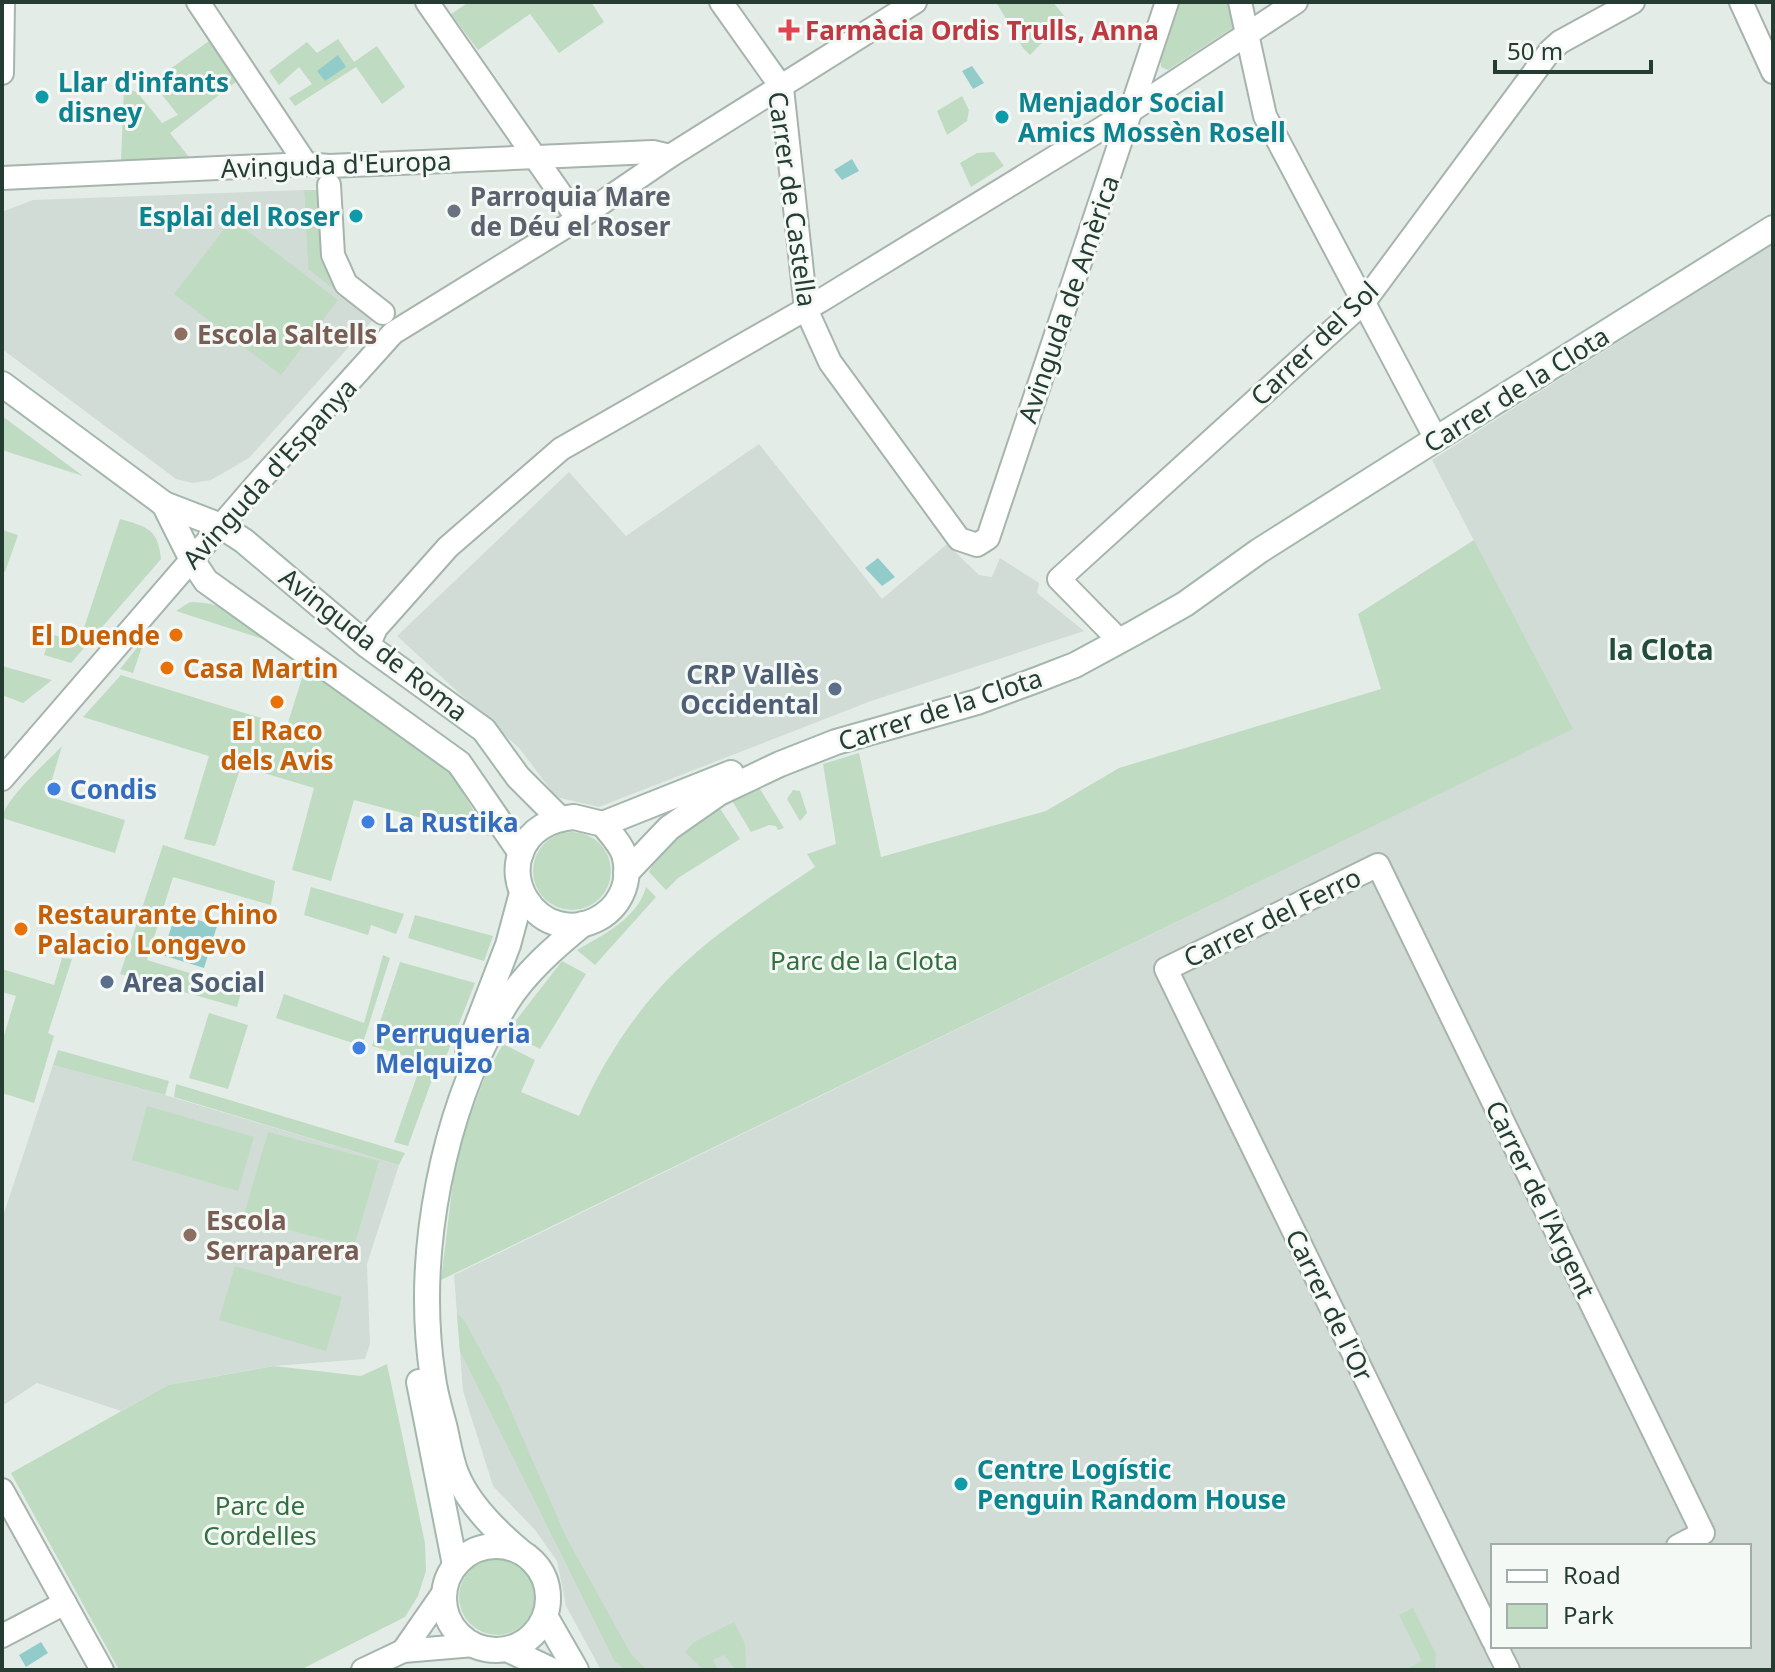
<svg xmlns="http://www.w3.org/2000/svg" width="1775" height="1672" font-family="'Noto Sans',sans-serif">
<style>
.built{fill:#d2dcd6;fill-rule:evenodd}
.green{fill:#bfdbc2}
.water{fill:#91ccca}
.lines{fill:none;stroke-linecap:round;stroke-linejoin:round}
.street-casing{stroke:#a7b4ad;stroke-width:26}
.secondary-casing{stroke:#a3b7ad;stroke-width:28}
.street{stroke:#fff;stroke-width:22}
.secondary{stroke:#fff;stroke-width:24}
.health-dot{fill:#e0444e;stroke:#f4f9f6;stroke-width:3}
.culture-dot{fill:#0f9aa8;stroke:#f4f9f6;stroke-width:3}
.worship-dot{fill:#6b7280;stroke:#f4f9f6;stroke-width:3}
.education-dot{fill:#8d6e63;stroke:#f4f9f6;stroke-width:3}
.food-dot{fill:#e8710a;stroke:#f4f9f6;stroke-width:3}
.service-dot{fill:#5c6f8a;stroke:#f4f9f6;stroke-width:3}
.shop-dot{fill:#3f7fe0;stroke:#f4f9f6;stroke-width:3}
.labels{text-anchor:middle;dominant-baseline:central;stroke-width:6;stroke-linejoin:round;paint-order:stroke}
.health-label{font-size:26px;font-weight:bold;fill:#be3a42;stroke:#f4f9f6;text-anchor:start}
.culture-label{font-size:26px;font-weight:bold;fill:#0d838f;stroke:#f4f9f6;text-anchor:start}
.street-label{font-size:26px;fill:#253c32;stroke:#f4f9f6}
.worship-label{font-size:26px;font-weight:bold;fill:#5b616d;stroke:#f4f9f6;text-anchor:start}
.education-label{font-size:26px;font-weight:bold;fill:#785e54;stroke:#f4f9f6;text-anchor:start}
.food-label{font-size:26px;font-weight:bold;fill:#c56008;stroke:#f4f9f6;text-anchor:start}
.service-label{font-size:26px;font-weight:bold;fill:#4e5e75;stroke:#f4f9f6;text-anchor:end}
.shop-label{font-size:26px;font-weight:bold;fill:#366cbe;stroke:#f4f9f6;text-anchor:start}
.park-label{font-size:26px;fill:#336f40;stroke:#f4f9f6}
.neighbourhood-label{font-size:28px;font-weight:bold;fill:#234c3b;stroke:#f4f9f6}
</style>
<rect width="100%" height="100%" fill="#e4ece7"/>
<!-- built -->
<g class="built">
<path d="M 304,190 L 308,269 L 374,319 L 249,458 L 211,480 L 192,483 L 176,479 L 2,349 L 2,212 L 33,200 Z"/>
<path d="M 1773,244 L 1773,1670 L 601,1670 L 566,1606 L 557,1561 L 535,1530 L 493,1486 L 463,1391 L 454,1275 L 1572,729 L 1432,460 ZM 1493,1546 L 1749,1546 L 1749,1646 L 1493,1646 Z"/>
<path d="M 759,444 L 882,599 L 947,544 L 979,575 L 992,577 L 1000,558 L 1039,583 L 1037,593 L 1084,631 L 871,701 L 599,807 L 556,797 L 520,749 L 397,636 L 569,472 L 626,536 Z"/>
<path d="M 53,1065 L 168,1096 L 399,1165 L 367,1264 L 370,1344 L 365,1359 L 273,1366 L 168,1385 L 121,1411 L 37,1383 L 2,1406 L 2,1219 Z"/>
</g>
<!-- green -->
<g class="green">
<path d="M 469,2 L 591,2 L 604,22 L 559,53 L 530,14 L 478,50 L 451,14 Z"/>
<path d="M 996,2 L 1053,2 L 1066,18 L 1030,55 L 1023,48 Z"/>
<path d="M 1180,2 L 1232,2 L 1236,18 L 1232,28 L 1168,70 L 1161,67 L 1161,60 Z"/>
<path d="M 338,39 L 354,62 L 377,46 L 405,87 L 382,104 L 356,67 L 295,106 L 289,98 L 312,84 L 299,67 L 279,85 L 269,71 L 307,42 L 317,53 Z"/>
<path d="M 209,41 L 237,81 L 170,133 L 189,157 L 121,161 L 124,88 L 137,92 L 162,123 L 178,115 L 152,82 Z"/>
<path d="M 962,96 L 969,110 L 967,121 L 947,135 L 937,111 Z"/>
<path d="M 994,152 L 1004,166 L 971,187 L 960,163 L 977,153 Z"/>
<path d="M 304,190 L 328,190 L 329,269 L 340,294 L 308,269 Z"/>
<path d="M 232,219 L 338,300 L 281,375 L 174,294 Z"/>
<path d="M 2,416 L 83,476 L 2,450 Z"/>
<path d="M 120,519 C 148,527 158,529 161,559 L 71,663 L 44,655 L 51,634 L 79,643 Z"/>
<path d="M 2,530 L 18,535 L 5,572 L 2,571 Z"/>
<path d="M 1474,540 L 1573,729 L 441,1280 L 457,1149 L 485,1077 L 503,1044 L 535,1060 L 521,1092 L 579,1116 C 602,1063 635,1011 677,970 C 718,930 768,899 815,867 L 807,854 L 836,844 L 823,764 L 859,753 L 881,857 L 1046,811 L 1119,768 L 1381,689 L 1358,614 Z"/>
<path d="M 190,602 C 227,602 239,617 266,640 L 176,611 Z"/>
<path d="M 145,638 L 133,673 L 120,669 Z"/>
<path d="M 307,662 L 444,762 L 489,836 L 354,800 L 331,881 L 292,870 L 314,788 L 241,766 L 215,846 L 184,839 L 209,756 L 83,717 L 121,675 L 287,726 Z"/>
<path d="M 2,666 L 52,680 L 23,703 L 2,695 Z"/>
<path d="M 62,746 L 47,796 L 125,820 L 115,853 L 2,818 C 4,800 48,761 62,746 Z"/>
<path d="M 755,781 L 784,828 L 778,830 L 776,826 L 769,825 L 751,832 L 728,794 Z"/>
<path d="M 793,790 L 800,791 L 807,813 L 800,821 L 787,799 Z"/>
<path d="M 717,804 L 740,839 L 678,878 L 666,890 L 649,872 L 661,848 Z"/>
<circle cx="572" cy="871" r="39"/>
<path d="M 163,845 L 275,881 L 271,905 L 173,877 L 147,960 L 242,989 L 237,1007 L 120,974 Z"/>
<path d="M 311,887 L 404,914 L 396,934 L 371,925 L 368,935 L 304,915 Z"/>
<path d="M 646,887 L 656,897 L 595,965 L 577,950 C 603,935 638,918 646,887 Z"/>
<path d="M 415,915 L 493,936 L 484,961 L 408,938 Z"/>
<path d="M 383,955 L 390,958 L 362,1046 L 276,1018 L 284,994 L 364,1023 Z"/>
<path d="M 62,958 L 72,959 L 48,1033 L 54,1036 L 34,1103 L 2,1093 L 2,1042 L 16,996 L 2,992 L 2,969 L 54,985 Z"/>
<path d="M 562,961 L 586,974 L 540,1049 L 507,1032 Z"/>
<path d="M 400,962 L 475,983 L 442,1067 L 372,1046 Z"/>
<path d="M 209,1013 L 248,1025 L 228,1089 L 189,1078 Z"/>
<path d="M 58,1050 L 169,1081 L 165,1095 L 53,1065 Z"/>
<path d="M 418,1073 L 433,1077 L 408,1146 L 394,1142 Z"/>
<path d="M 176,1084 L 405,1153 L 399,1165 L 174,1097 Z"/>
<path d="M 147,1106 L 254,1137 L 238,1191 L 132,1160 Z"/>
<path d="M 268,1132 L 379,1161 L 354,1247 L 243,1218 Z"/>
<path d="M 235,1266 L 342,1297 L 326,1351 L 219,1320 Z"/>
<path d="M 457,1314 L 464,1320 L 500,1386 L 566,1537 L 631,1654 L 647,1670 L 625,1670 L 614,1660 L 460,1351 Z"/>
<path d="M 387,1364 L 425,1543 L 426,1571 L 418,1596 L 405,1617 L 300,1670 L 119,1670 L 11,1473 L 168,1385 L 274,1366 L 361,1376 Z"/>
<circle cx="497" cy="1597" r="38"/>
<path d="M 1413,1608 L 1436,1654 L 1435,1670 L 1405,1670 L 1422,1661 L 1399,1615 Z"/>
<path d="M 734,1622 L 745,1644 L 746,1670 L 736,1670 L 724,1655 L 713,1660 L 718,1670 L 704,1670 L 685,1652 L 694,1642 Z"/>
</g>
<!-- water -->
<g class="water">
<path d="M 338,55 L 346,67 L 325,81 L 317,71 Z"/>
<path d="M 972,66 L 984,83 L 973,89 L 962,71 Z"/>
<path d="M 852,159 L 859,171 L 842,180 L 834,170 Z"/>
<path d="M 878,558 L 895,577 L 882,586 L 865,568 Z"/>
<path d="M 176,913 L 217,926 L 204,968 L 162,955 Z"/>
<path d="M 41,1642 L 48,1653 L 26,1667 L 19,1655 Z"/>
</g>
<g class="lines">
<defs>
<g id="street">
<path d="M 198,2 L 306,164"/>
<path d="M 427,2 L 578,219"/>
<path d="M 721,2 L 782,88 L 806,309 L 830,362 L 959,539 L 977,545 L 988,538 L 1167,2"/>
<path d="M 1240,2 L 1265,116 L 1436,439"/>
<path d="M 1741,2 L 1773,72"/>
<path d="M 2,73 L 3,2"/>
<path d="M 2,178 L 306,164 L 329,166 L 653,152 L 670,156"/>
<path d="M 329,185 L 333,255 L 346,284 L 383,313"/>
<path d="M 1112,633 L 1059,579 L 1364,302 L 1550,51 L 1560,42 L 1633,2"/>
<path d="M 368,646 L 376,628 L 448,547 L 561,449 L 820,301 L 1132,110 L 1296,2"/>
<path d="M 2,779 L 263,477 L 393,333 L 578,219 L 670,156 L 915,2"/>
<path d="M 2,1490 L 102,1670"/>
<path d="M 2,1636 L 65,1603"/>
<path d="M 1493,1640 L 1166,969 L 1378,865 L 1703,1533 L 1678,1546"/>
<path d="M 1496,1646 L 1508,1670"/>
<path d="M 403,1651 L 444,1592"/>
<path d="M 363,1670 L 403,1651 L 474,1645"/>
</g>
<g id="secondary">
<path d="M 2,384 L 164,504 L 221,526 L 244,541 L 368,646 L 484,730 L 518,777 L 559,818"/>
<path d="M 164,504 L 192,560 L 206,581 L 459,763 L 521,853"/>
<path d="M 574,817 L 603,824 C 610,833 620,843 624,854 C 642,916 560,954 526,899 C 517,885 515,867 521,852 C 530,829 551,819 574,817 Z"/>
<path d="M 603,824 L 731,773"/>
<path d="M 626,873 L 669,828 L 719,793 L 780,764 L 836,742 L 977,702 L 1039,679 L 1075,665 L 1134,633 L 1185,604 L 1259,551 L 1436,439 L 1773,228"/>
<path d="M 468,1049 L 508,945 L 522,893"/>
<path d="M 419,1382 L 455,1565"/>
<circle cx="496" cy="1598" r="52"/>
<path d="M 521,1552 C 496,1531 468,1504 456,1473 C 450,1458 448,1441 444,1425 C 440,1410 435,1394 433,1378 C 414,1256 442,1108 507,1002 C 526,972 556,946 583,924"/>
<path d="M 545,1616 L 576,1670"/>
<path d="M 507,1649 L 551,1670"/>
</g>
</defs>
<!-- street casing -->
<use href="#street" class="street-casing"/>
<!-- secondary casing -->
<use href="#secondary" class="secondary-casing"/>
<!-- street -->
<use href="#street" class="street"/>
<!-- secondary -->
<use href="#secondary" class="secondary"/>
</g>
<!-- markers -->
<path class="health-dot" d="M785 18h8v8h8v8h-8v8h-8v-8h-8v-8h8z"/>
<g class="culture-dot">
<circle cx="42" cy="97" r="8"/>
<circle cx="1002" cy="117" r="8"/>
<circle cx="356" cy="216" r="8"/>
<circle cx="961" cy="1484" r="8"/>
</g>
<circle class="worship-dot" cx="454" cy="211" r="8"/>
<g class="education-dot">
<circle cx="181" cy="334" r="8"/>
<circle cx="190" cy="1235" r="8"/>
</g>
<g class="food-dot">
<circle cx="176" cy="635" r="8"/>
<circle cx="167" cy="668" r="8"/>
<circle cx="277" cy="702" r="8"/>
<circle cx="21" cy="929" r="8"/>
</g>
<g class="service-dot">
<circle cx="835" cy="689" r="8"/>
<circle cx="107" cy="982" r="8"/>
</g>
<g class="shop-dot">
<circle cx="54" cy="789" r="8"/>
<circle cx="368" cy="822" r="8"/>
<circle cx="359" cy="1048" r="8"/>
</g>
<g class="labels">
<!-- health labels -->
<g class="health-label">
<text x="805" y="30">Farmàcia Ordis Trulls, Anna</text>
</g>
<!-- culture labels -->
<g class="culture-label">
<text x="58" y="82">Llar d'infants<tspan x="58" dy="30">disney</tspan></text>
<text x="1018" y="102">Menjador Social<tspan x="1018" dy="30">Amics Mossèn Rosell</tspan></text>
<text x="340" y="216" text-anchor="end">Esplai del Roser</text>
<text x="977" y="1469">Centre Logístic<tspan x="977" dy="30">Penguin Random House</tspan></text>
</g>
<!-- street labels -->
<g class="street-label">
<text transform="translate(336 164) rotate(-2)">Avinguda d'Europa</text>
<text transform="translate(793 199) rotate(82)">Carrer de Castella</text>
<text transform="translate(1068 299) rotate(-71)">Avinguda de Amèrica</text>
<text transform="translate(1314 343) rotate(-44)">Carrer del Sol</text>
<text transform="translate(1516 389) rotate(-32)">Carrer de la Clota</text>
<text transform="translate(269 473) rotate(-48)">Avinguda d'Espanya</text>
<text transform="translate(374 644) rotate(38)">Avinguda de Roma</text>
<text transform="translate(940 709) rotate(-18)">Carrer de la Clota</text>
<text transform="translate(1272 917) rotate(-26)">Carrer del Ferro</text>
<text transform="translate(1541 1199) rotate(64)">Carrer de l'Argent</text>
<text transform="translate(1330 1305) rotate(64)">Carrer de l'Or</text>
</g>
<!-- worship labels -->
<g class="worship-label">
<text x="470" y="196">Parroquia Mare<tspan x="470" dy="30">de Déu el Roser</tspan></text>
</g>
<!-- education labels -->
<g class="education-label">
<text x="197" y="334">Escola Saltells</text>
<text x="206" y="1220">Escola<tspan x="206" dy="30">Serraparera</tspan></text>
</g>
<!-- food labels -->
<g class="food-label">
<text x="160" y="635" text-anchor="end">El Duende</text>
<text x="183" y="668">Casa Martin</text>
<text x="277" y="730" text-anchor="middle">El Raco<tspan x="277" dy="30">dels Avis</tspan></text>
<text x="37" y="914">Restaurante Chino<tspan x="37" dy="30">Palacio Longevo</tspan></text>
</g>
<!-- service labels -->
<g class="service-label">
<text x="819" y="674">CRP Vallès<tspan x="819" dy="30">Occidental</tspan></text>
<text x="123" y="982" text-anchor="start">Area Social</text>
</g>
<!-- shop labels -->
<g class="shop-label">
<text x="70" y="789">Condis</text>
<text x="384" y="822">La Rustika</text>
<text x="375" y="1033">Perruqueria<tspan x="375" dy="30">Melquizo</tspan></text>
</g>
<!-- park labels -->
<g class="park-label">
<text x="864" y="960">Parc de la Clota</text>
<text x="260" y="1505">Parc de<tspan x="260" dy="30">Cordelles</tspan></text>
</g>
<!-- neighbourhood labels -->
<g class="neighbourhood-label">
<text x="1661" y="649">la Clota</text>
</g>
</g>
<!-- border -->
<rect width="1775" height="1672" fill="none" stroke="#253c32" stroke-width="8"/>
<!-- legend -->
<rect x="1491" y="1544" width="260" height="104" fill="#f4f9f6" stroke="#a1ada8" stroke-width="2"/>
<rect x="1507" y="1570" width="40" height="12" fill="#ffffff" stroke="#a1ada8" stroke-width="2"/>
<text x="1563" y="1584" font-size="24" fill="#253c32">Road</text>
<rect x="1507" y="1604" width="40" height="24" fill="#bfdbc2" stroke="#a1ada8" stroke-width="2"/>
<text x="1563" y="1624" font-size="24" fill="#253c32">Park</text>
<!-- scale -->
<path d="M1495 60v12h156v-12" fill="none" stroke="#253c32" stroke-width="4"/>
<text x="1507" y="60" font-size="24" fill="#253c32" stroke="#f4f9f6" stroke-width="6" paint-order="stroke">50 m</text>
</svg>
